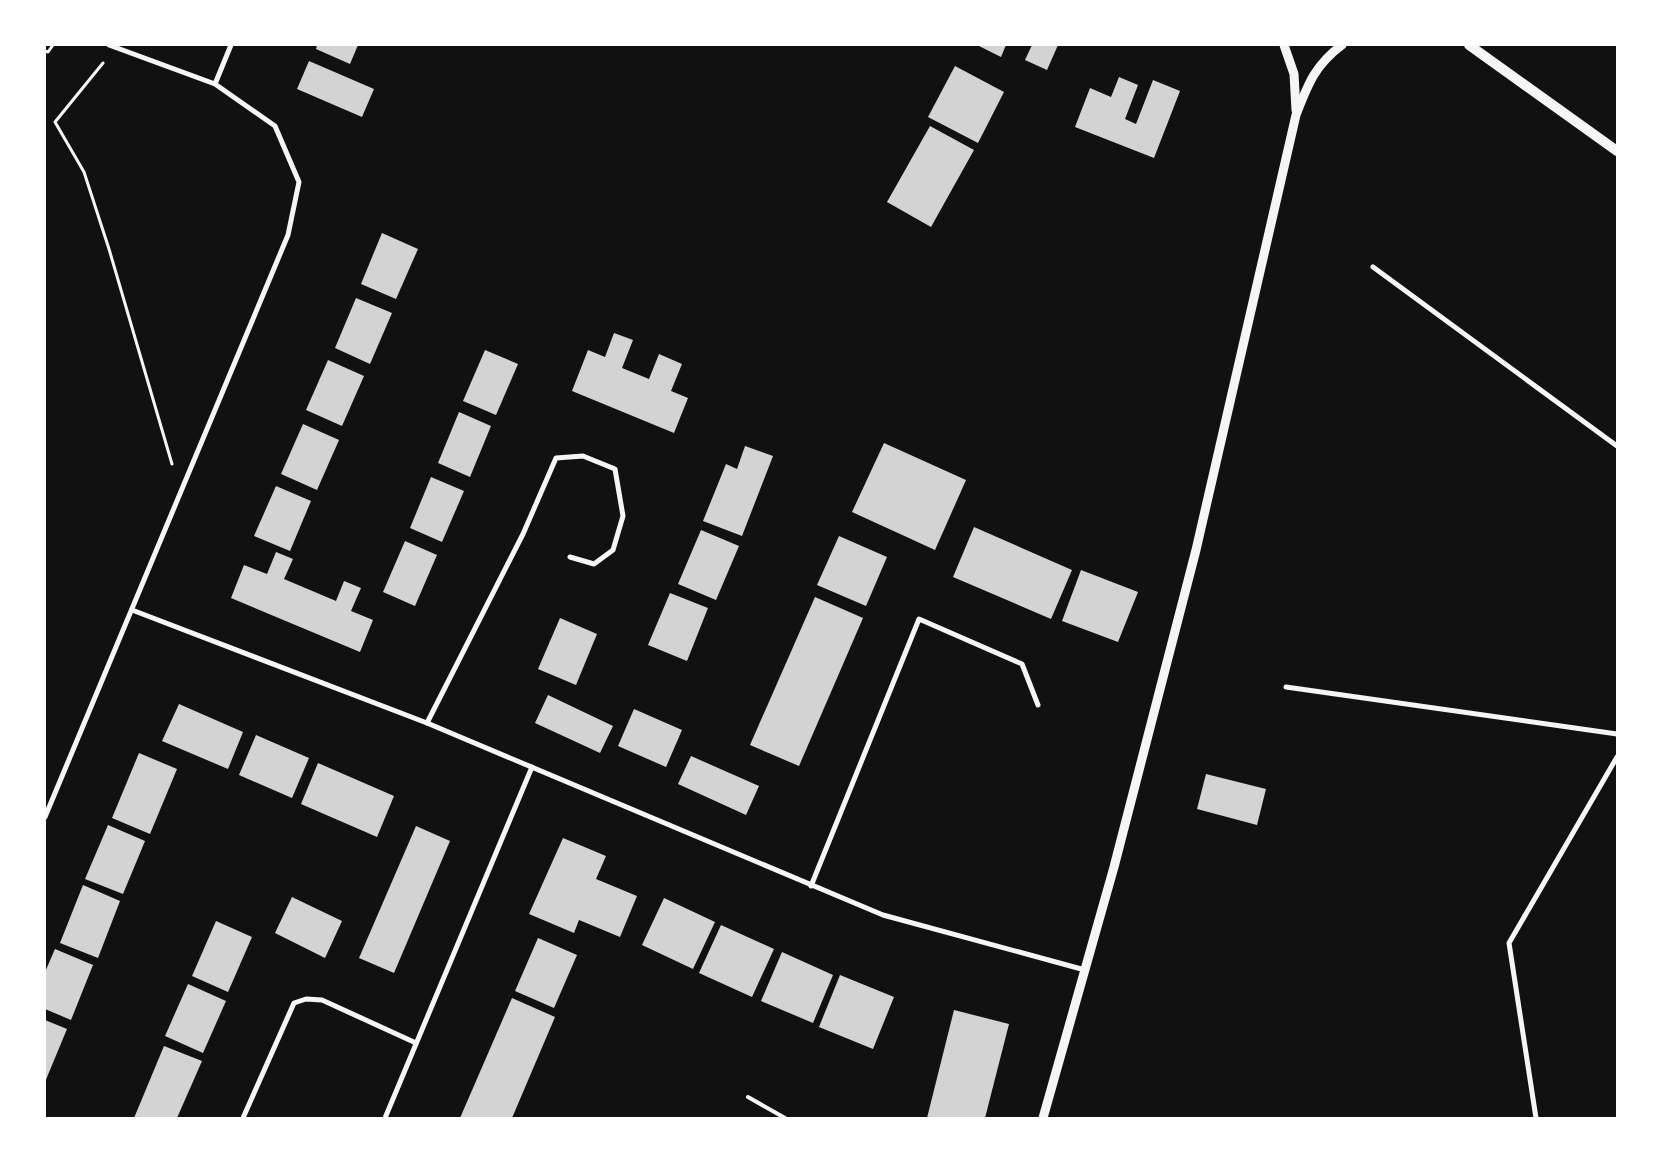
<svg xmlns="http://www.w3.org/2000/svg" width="1662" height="1163" font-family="'Golos Text',sans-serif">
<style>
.building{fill:#d3d3d3}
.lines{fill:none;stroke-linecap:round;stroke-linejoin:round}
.path{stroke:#f5f5f5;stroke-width:3}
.service{stroke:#f5f5f5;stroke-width:4}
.minor{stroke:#f5f5f5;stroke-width:5}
.tertiary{stroke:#f5f5f5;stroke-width:9}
.secondary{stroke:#f5f5f5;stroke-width:10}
</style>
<rect width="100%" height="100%" fill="#111"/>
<!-- building -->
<g class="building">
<path d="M 317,45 L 358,45 L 350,64 L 316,49 Z"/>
<path d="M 977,45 L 1006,45 L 1001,57 Z"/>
<path d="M 1032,45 L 1058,45 L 1047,70 L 1025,60 Z"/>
<path d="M 309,61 L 374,89 L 362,117 L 297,89 Z"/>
<path d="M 955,66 L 1004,92 L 978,143 L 928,117 Z"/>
<path d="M 1119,77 L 1138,85 L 1125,119 L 1136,124 L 1153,80 L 1180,91 L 1154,158 L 1075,127 L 1090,88 L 1111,97 Z"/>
<path d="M 930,126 L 974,150 L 931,227 L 887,202 Z"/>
<path d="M 382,233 L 418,249 L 396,299 L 361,284 Z"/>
<path d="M 356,298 L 392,313 L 370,364 L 335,348 Z"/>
<path d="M 614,333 L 633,340 L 622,368 L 649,379 L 659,354 L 682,364 L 671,391 L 688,398 L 674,433 L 572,391 L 588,350 L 605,357 Z"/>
<path d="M 485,350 L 518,364 L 496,415 L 463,401 Z"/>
<path d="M 328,360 L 364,376 L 342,426 L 306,410 Z"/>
<path d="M 459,412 L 491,426 L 470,477 L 438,463 Z"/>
<path d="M 303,424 L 339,440 L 317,490 L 281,474 Z"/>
<path d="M 884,443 L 966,480 L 935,550 L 852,512 Z"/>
<path d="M 745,446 L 773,456 L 742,536 L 703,521 L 726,464 L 737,469 Z"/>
<path d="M 431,477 L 464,491 L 442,542 L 410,528 Z"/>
<path d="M 276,486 L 311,501 L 290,551 L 254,536 Z"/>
<path d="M 974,527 L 1072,570 L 1051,619 L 953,577 Z"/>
<path d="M 701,530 L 739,546 L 716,600 L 678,584 Z"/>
<path d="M 839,536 L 887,557 L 866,606 L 817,585 Z"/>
<path d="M 405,541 L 437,555 L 415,606 L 383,592 Z"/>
<path d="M 276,552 L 293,559 L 284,579 L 336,601 L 344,581 L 361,588 L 351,611 L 373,620 L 360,652 L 231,598 L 244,565 L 267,574 Z"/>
<path d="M 1081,570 L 1138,592 L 1118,642 L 1062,621 Z"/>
<path d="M 670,593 L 708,608 L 687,661 L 648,645 Z"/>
<path d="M 815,597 L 863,618 L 799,766 L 750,745 Z"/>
<path d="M 560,618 L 597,634 L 576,685 L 538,669 Z"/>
<path d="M 548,695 L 613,726 L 600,753 L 535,723 Z"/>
<path d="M 179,704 L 243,732 L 228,769 L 162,741 Z"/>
<path d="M 634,709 L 682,730 L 666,767 L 618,746 Z"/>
<path d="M 256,735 L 309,758 L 292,798 L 239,775 Z"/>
<path d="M 139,753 L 177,769 L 150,834 L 112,818 Z"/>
<path d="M 691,756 L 759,786 L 746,815 L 678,784 Z"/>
<path d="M 318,763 L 394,796 L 377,837 L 301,804 Z"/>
<path d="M 1206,774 L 1266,789 L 1257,825 L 1197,809 Z"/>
<path d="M 108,825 L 145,841 L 123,894 L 85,879 Z"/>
<path d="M 416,826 L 450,841 L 394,973 L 359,958 Z"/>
<path d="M 563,838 L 606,856 L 596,879 L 637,896 L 620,937 L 579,920 L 574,933 L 529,914 Z"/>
<path d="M 83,885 L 120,901 L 98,958 L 60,943 Z"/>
<path d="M 292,897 L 342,921 L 325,958 L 275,933 Z"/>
<path d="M 664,898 L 715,922 L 693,969 L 642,945 Z"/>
<path d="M 216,921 L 252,937 L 228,992 L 192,976 Z"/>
<path d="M 721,925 L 774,949 L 752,997 L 699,973 Z"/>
<path d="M 538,938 L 577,955 L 554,1008 L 515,991 Z"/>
<path d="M 55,949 L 93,965 L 71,1020 L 45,1009 L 45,972 Z"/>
<path d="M 782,952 L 833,975 L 813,1023 L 761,1001 Z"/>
<path d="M 840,975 L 894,997 L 873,1049 L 819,1027 Z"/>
<path d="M 188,984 L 226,1001 L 203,1053 L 165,1036 Z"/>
<path d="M 512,998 L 555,1017 L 512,1118 L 460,1118 Z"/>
<path d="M 954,1010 L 1009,1024 L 985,1118 L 927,1118 Z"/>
<path d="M 45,1020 L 67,1029 L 45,1082 Z"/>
<path d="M 164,1046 L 202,1061 L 177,1118 L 134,1118 Z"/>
</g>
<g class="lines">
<!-- path -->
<g class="path">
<path d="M 45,51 L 48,52 L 53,45"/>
<path d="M 103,63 L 55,122 L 84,172 L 109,249 L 172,464"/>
</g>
<!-- service -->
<path class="service" d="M 748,1097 L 785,1118"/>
<!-- minor -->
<g class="minor">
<path d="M 215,84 L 231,45"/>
<path d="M 1373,267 L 1617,446"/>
<path d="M 132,610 L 427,723 L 883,915 L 1085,970"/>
<path d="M 1286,687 L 1617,734"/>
<path d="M 427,723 L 523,534 L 556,458 L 583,456 L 615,469 L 623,516 L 613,550 L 594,564 L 570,557"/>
<path d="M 45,817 L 288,235 L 299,182 L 275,126 L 215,84 L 109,45"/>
<path d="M 811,886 L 919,619 L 1022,664 L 1038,705"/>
<path d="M 243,1118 L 294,1003 L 306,999 L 322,1000 L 416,1043"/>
<path d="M 385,1118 L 532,767"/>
<path d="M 1536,1118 L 1509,943 L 1617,757"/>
</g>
<!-- tertiary -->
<g class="tertiary">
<path d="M 1284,45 L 1294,74 L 1296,110"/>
<path d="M 1043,1118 L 1114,867 L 1196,550 L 1296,115 C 1308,84 1315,65 1342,45"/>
</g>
<!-- secondary -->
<path class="secondary" d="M 1469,45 L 1617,151"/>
</g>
<!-- border -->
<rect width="1662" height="1163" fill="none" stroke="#ffffff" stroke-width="92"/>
</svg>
